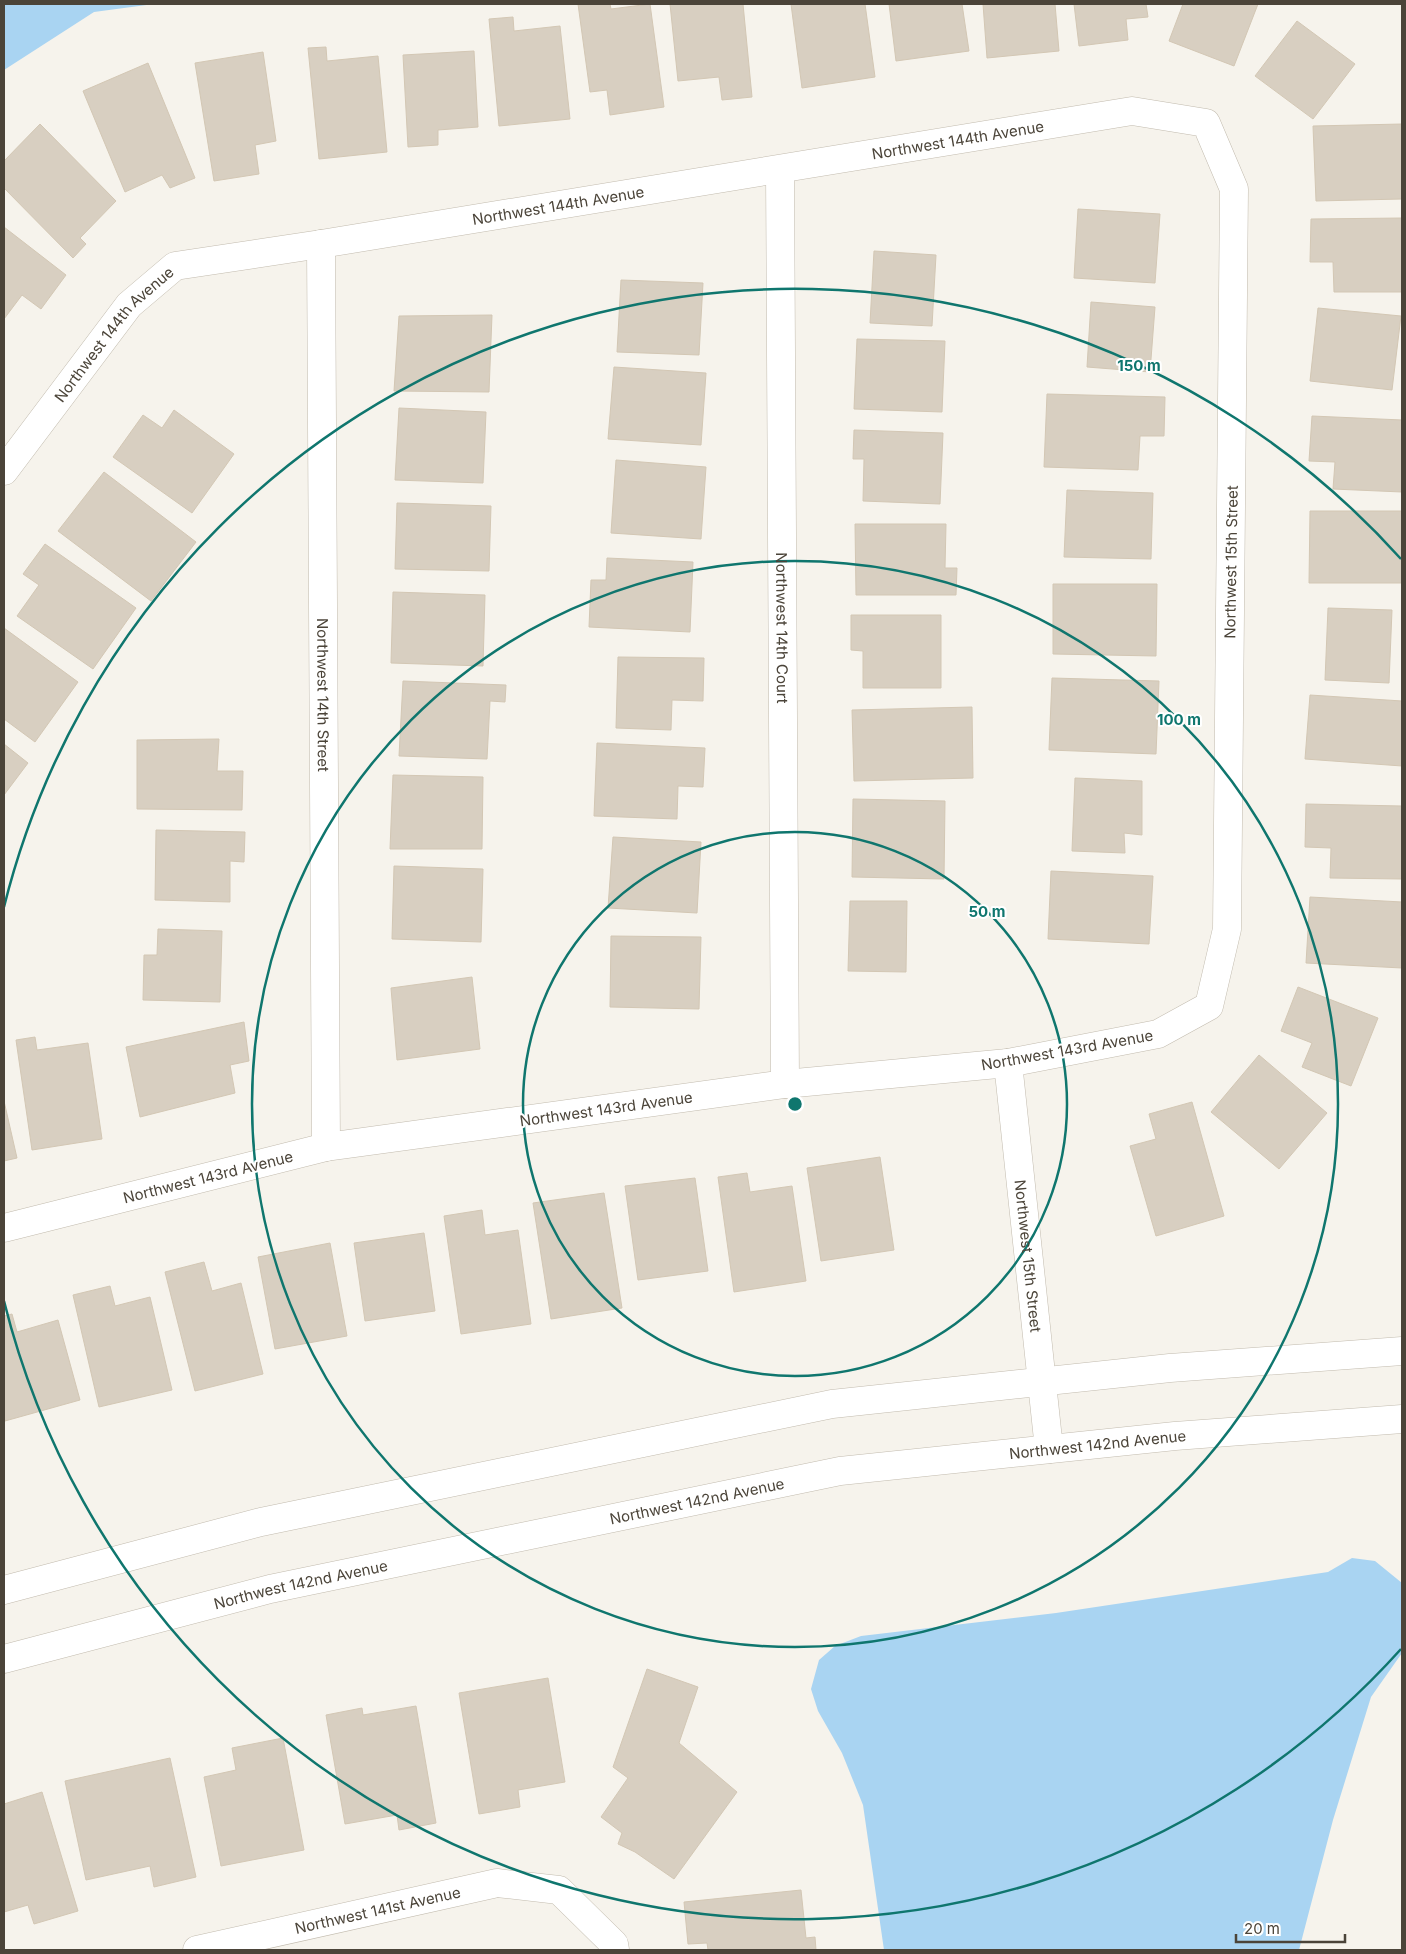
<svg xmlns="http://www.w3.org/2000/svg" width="1406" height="1954" font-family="Inter,sans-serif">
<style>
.water{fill:#a9d4f2}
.building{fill:#d8cfc1;stroke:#d3c7b4}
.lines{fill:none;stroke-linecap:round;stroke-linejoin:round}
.minor-casing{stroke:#c2bbae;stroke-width:29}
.minor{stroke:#fff;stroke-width:28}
.ring{fill:none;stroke:#0f766e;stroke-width:2.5}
.labels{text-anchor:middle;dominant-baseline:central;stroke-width:4;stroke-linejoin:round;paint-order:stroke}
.street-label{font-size:15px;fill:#4b4439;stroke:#fff}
.centre{fill:#0f766e;stroke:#fff;stroke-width:2.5}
.ring-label{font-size:15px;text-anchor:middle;font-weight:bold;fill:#0f766e;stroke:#fff;stroke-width:4;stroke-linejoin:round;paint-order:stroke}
</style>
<rect width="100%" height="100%" fill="#f6f3ec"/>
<!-- water -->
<g class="water">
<path d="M 4,4 L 154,4 L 94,12 L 4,70 Z"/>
<path d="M 1352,1558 L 1375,1561 L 1402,1583 L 1402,1653 L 1371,1697 L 1333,1820 L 1299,1950 L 884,1950 L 863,1805 L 842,1753 L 818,1711 L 811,1689 L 819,1660 L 835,1646 L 861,1636 L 1056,1613 L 1328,1572 Z"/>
</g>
<!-- building -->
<g class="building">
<path d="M 578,4 L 610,4 L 611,9 L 650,4 L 664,107 L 610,115 L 607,90 L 590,92 Z"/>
<path d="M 670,4 L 743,4 L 752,97 L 722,100 L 719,77 L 678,81 Z"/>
<path d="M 791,4 L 865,4 L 875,77 L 802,88 Z"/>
<path d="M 889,4 L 962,4 L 969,51 L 896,61 Z"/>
<path d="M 983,4 L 1055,4 L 1059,51 L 987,58 Z"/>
<path d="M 1074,4 L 1146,4 L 1148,17 L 1126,19 L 1128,40 L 1079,46 Z"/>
<path d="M 1183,4 L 1258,4 L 1234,66 L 1169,41 Z"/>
<path d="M 513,17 L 514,31 L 560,26 L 570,119 L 499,126 L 489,19 Z"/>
<path d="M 1297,21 L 1355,64 L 1313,119 L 1255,76 Z"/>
<path d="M 326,47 L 327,61 L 378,56 L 387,152 L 319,159 L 308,48 Z"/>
<path d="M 474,51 L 478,127 L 438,130 L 438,145 L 408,147 L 403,55 Z"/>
<path d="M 263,52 L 276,141 L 255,145 L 259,174 L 214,181 L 195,63 Z"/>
<path d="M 148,63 L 195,178 L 170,188 L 162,175 L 125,192 L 83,91 Z"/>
<path d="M 40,124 L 116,201 L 80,238 L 86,244 L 73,258 L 4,188 L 4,161 Z"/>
<path d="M 1402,124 L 1402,199 L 1316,201 L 1313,126 Z"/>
<path d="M 1078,209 L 1160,214 L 1155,283 L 1074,278 Z"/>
<path d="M 1402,218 L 1402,292 L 1334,292 L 1333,262 L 1310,262 L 1311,219 Z"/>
<path d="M 4,227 L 66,275 L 41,309 L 22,295 L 4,319 Z"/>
<path d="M 874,251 L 936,255 L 932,326 L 870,323 Z"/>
<path d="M 621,280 L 703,283 L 699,355 L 617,352 Z"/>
<path d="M 1091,302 L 1155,307 L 1150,372 L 1087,367 Z"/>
<path d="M 1318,308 L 1401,316 L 1392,390 L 1310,381 Z"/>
<path d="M 492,315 L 489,392 L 394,391 L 399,316 Z"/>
<path d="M 857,339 L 945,341 L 942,412 L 854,409 Z"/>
<path d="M 614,367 L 706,373 L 701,445 L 608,439 Z"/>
<path d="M 1047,394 L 1165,397 L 1164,436 L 1140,436 L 1138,470 L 1044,467 Z"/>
<path d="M 399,408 L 486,412 L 483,483 L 395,480 Z"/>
<path d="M 174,410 L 234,454 L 192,513 L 113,457 L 143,415 L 162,428 Z"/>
<path d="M 1312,416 L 1402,420 L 1402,492 L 1333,489 L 1335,462 L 1309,461 Z"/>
<path d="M 854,430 L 943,433 L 940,504 L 863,501 L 864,459 L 853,459 Z"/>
<path d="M 616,460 L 706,467 L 701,539 L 611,533 Z"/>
<path d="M 104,472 L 196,542 L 151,601 L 58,531 Z"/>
<path d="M 1067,490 L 1153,493 L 1151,559 L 1064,557 Z"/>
<path d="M 397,503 L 491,506 L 489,571 L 395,569 Z"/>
<path d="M 1310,511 L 1402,511 L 1402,583 L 1309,583 Z"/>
<path d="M 855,524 L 946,524 L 945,568 L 957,568 L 956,595 L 856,595 Z"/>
<path d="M 45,544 L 136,608 L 93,669 L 17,616 L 39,585 L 23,574 Z"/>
<path d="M 607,558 L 693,562 L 690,632 L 589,627 L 591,580 L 606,580 Z"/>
<path d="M 1053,584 L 1157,584 L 1156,656 L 1053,654 Z"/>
<path d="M 393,592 L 485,595 L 483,666 L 391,663 Z"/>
<path d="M 1328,608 L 1392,610 L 1389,683 L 1325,680 Z"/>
<path d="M 851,615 L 941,615 L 941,688 L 863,688 L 863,651 L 851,650 Z"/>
<path d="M 4,628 L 78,682 L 35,742 L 4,719 Z"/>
<path d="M 618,657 L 704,658 L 703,701 L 672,700 L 671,730 L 616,728 Z"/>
<path d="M 1052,678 L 1159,681 L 1156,754 L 1049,750 Z"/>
<path d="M 403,681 L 506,685 L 505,702 L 490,701 L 487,759 L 399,756 Z"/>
<path d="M 1310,695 L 1402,701 L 1402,766 L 1305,759 Z"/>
<path d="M 972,707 L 973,778 L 854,781 L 852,710 Z"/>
<path d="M 219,739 L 217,771 L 243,771 L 242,810 L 137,809 L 137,740 Z"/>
<path d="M 597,743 L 705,748 L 703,787 L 678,786 L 677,819 L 594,816 Z"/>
<path d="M 4,744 L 28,763 L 4,795 Z"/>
<path d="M 393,775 L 483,777 L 482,849 L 390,849 Z"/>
<path d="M 1075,778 L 1142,781 L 1142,835 L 1124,833 L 1125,853 L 1072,851 Z"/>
<path d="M 853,799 L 945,801 L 944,879 L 852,877 Z"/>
<path d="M 1306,804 L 1402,806 L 1402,879 L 1330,878 L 1331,848 L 1305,847 Z"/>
<path d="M 156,830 L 245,832 L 244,862 L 230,861 L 230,902 L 155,900 Z"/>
<path d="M 613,837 L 701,842 L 697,913 L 608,908 Z"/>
<path d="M 394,866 L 483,869 L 481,942 L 392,939 Z"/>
<path d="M 1051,871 L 1153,876 L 1149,944 L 1048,939 Z"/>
<path d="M 1310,897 L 1402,902 L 1401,936 L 1402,936 L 1402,968 L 1306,963 Z"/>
<path d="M 850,901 L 907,901 L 906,972 L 848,971 Z"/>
<path d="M 158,929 L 222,931 L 220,1002 L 143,1000 L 144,955 L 157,955 Z"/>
<path d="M 611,936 L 701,937 L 699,1009 L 610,1007 Z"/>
<path d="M 472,977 L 480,1049 L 397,1060 L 391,988 Z"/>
<path d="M 1298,987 L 1378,1018 L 1351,1086 L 1302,1067 L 1312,1043 L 1281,1031 Z"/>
<path d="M 244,1022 L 249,1061 L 230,1065 L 235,1093 L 140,1117 L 126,1047 Z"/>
<path d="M 35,1037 L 37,1050 L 88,1043 L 102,1139 L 32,1150 L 16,1040 Z"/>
<path d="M 1259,1055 L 1327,1113 L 1279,1169 L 1211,1112 Z"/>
<path d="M 4,1101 L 17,1158 L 4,1161 Z"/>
<path d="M 1192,1102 L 1224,1216 L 1156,1236 L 1130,1146 L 1156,1139 L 1149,1114 Z"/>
<path d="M 880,1157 L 894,1250 L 821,1261 L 807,1168 Z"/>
<path d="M 747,1173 L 750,1192 L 792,1186 L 806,1281 L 734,1292 L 718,1177 Z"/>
<path d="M 695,1178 L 708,1271 L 638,1280 L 625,1186 Z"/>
<path d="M 604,1193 L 622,1308 L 551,1319 L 533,1203 Z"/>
<path d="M 482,1210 L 485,1235 L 518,1230 L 531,1324 L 461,1334 L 444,1216 Z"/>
<path d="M 424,1233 L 435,1311 L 365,1321 L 354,1243 Z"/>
<path d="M 330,1243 L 347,1336 L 275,1349 L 258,1257 Z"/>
<path d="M 204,1262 L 212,1291 L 241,1283 L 263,1374 L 195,1391 L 165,1272 Z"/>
<path d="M 110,1286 L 115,1306 L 150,1297 L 172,1390 L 99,1407 L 73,1295 Z"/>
<path d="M 12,1314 L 17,1332 L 58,1320 L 80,1400 L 5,1421 L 4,1416 L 4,1316 Z"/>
<path d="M 647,1669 L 698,1687 L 679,1743 L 737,1792 L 674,1879 L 635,1852 L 618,1844 L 622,1833 L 601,1817 L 628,1778 L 613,1767 Z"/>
<path d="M 548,1678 L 565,1782 L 518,1790 L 520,1807 L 479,1814 L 459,1693 Z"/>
<path d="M 416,1706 L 436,1823 L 399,1830 L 397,1815 L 345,1824 L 326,1715 L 362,1708 L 363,1715 Z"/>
<path d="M 283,1738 L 304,1850 L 221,1866 L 204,1777 L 236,1770 L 232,1748 Z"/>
<path d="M 170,1758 L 196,1877 L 154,1887 L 150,1866 L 86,1880 L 65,1781 Z"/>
<path d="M 42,1792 L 78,1911 L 34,1924 L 28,1905 L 4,1912 L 4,1804 Z"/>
<path d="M 801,1890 L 806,1938 L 815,1937 L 816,1950 L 708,1950 L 707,1943 L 688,1944 L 684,1902 Z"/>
</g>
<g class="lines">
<defs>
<g id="minor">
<path id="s1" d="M 780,170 L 785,1084"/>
<path id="s2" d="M 321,244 L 326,1147"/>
<path id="s3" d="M 4,471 L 129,305 L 175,266 L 321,244 L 1132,111 L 1206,123 L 1234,189 L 1227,929 L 1209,1006 L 1158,1034 L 1008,1063 L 785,1084 L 326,1147 L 4,1228"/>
<path id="s4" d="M 1008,1063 L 1049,1449"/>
<path d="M 4,1590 L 261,1522 L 832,1404 L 1170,1368 L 1402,1351"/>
<path id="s5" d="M 4,1659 L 270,1589 L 840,1471 L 1175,1436 L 1402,1419"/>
<path id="s6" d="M 197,1950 L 497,1883 L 559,1890 L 614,1944 L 615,1950"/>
</g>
</defs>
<!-- minor casing -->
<use href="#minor" class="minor-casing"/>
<!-- minor -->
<use href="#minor" class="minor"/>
</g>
<!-- distance rings -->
<g class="ring">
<circle cx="795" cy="1104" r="272"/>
<circle cx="795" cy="1104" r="543"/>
<path d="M1401 1649A815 815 0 0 1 4 1301M4 907A815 815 0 0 1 1401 559"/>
</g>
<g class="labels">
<!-- street labels -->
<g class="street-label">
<text stroke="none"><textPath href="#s3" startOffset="1061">Northwest 144th Avenue</textPath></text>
<text stroke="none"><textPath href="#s3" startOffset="656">Northwest 144th Avenue</textPath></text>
<text stroke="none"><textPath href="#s3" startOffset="176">Northwest 144th Avenue</textPath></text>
<text transform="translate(1231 562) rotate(-89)">Northwest 15th Street</text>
<text stroke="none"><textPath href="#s1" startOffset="458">Northwest 14th Court</textPath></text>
<text stroke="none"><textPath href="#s2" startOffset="451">Northwest 14th Street</textPath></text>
<text transform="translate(1067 1050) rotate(-10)">Northwest 143rd Avenue</text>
<text transform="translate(606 1109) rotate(-8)">Northwest 143rd Avenue</text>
<text transform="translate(208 1177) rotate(-14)">Northwest 143rd Avenue</text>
<text stroke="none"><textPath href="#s4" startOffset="194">Northwest 15th Street</textPath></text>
<text stroke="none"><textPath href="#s5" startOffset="1116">Northwest 142nd Avenue</textPath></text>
<text stroke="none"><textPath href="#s5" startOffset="711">Northwest 142nd Avenue</textPath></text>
<text stroke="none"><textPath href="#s5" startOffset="306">Northwest 142nd Avenue</textPath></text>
<text stroke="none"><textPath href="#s6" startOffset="185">Northwest 141st Avenue</textPath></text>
</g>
</g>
<circle cx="795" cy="1104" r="8" class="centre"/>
<g class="ring-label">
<text x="1139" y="371">150 m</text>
<text x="1179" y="725">100 m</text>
<text x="987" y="917">50 m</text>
</g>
<!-- border -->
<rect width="1406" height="1954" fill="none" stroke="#4b4439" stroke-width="10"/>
<!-- scale -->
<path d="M1236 1934v8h109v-8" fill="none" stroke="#4b4439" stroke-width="2.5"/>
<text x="1244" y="1934" font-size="15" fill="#4b4439" stroke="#ffffff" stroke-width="4" paint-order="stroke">20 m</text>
</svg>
